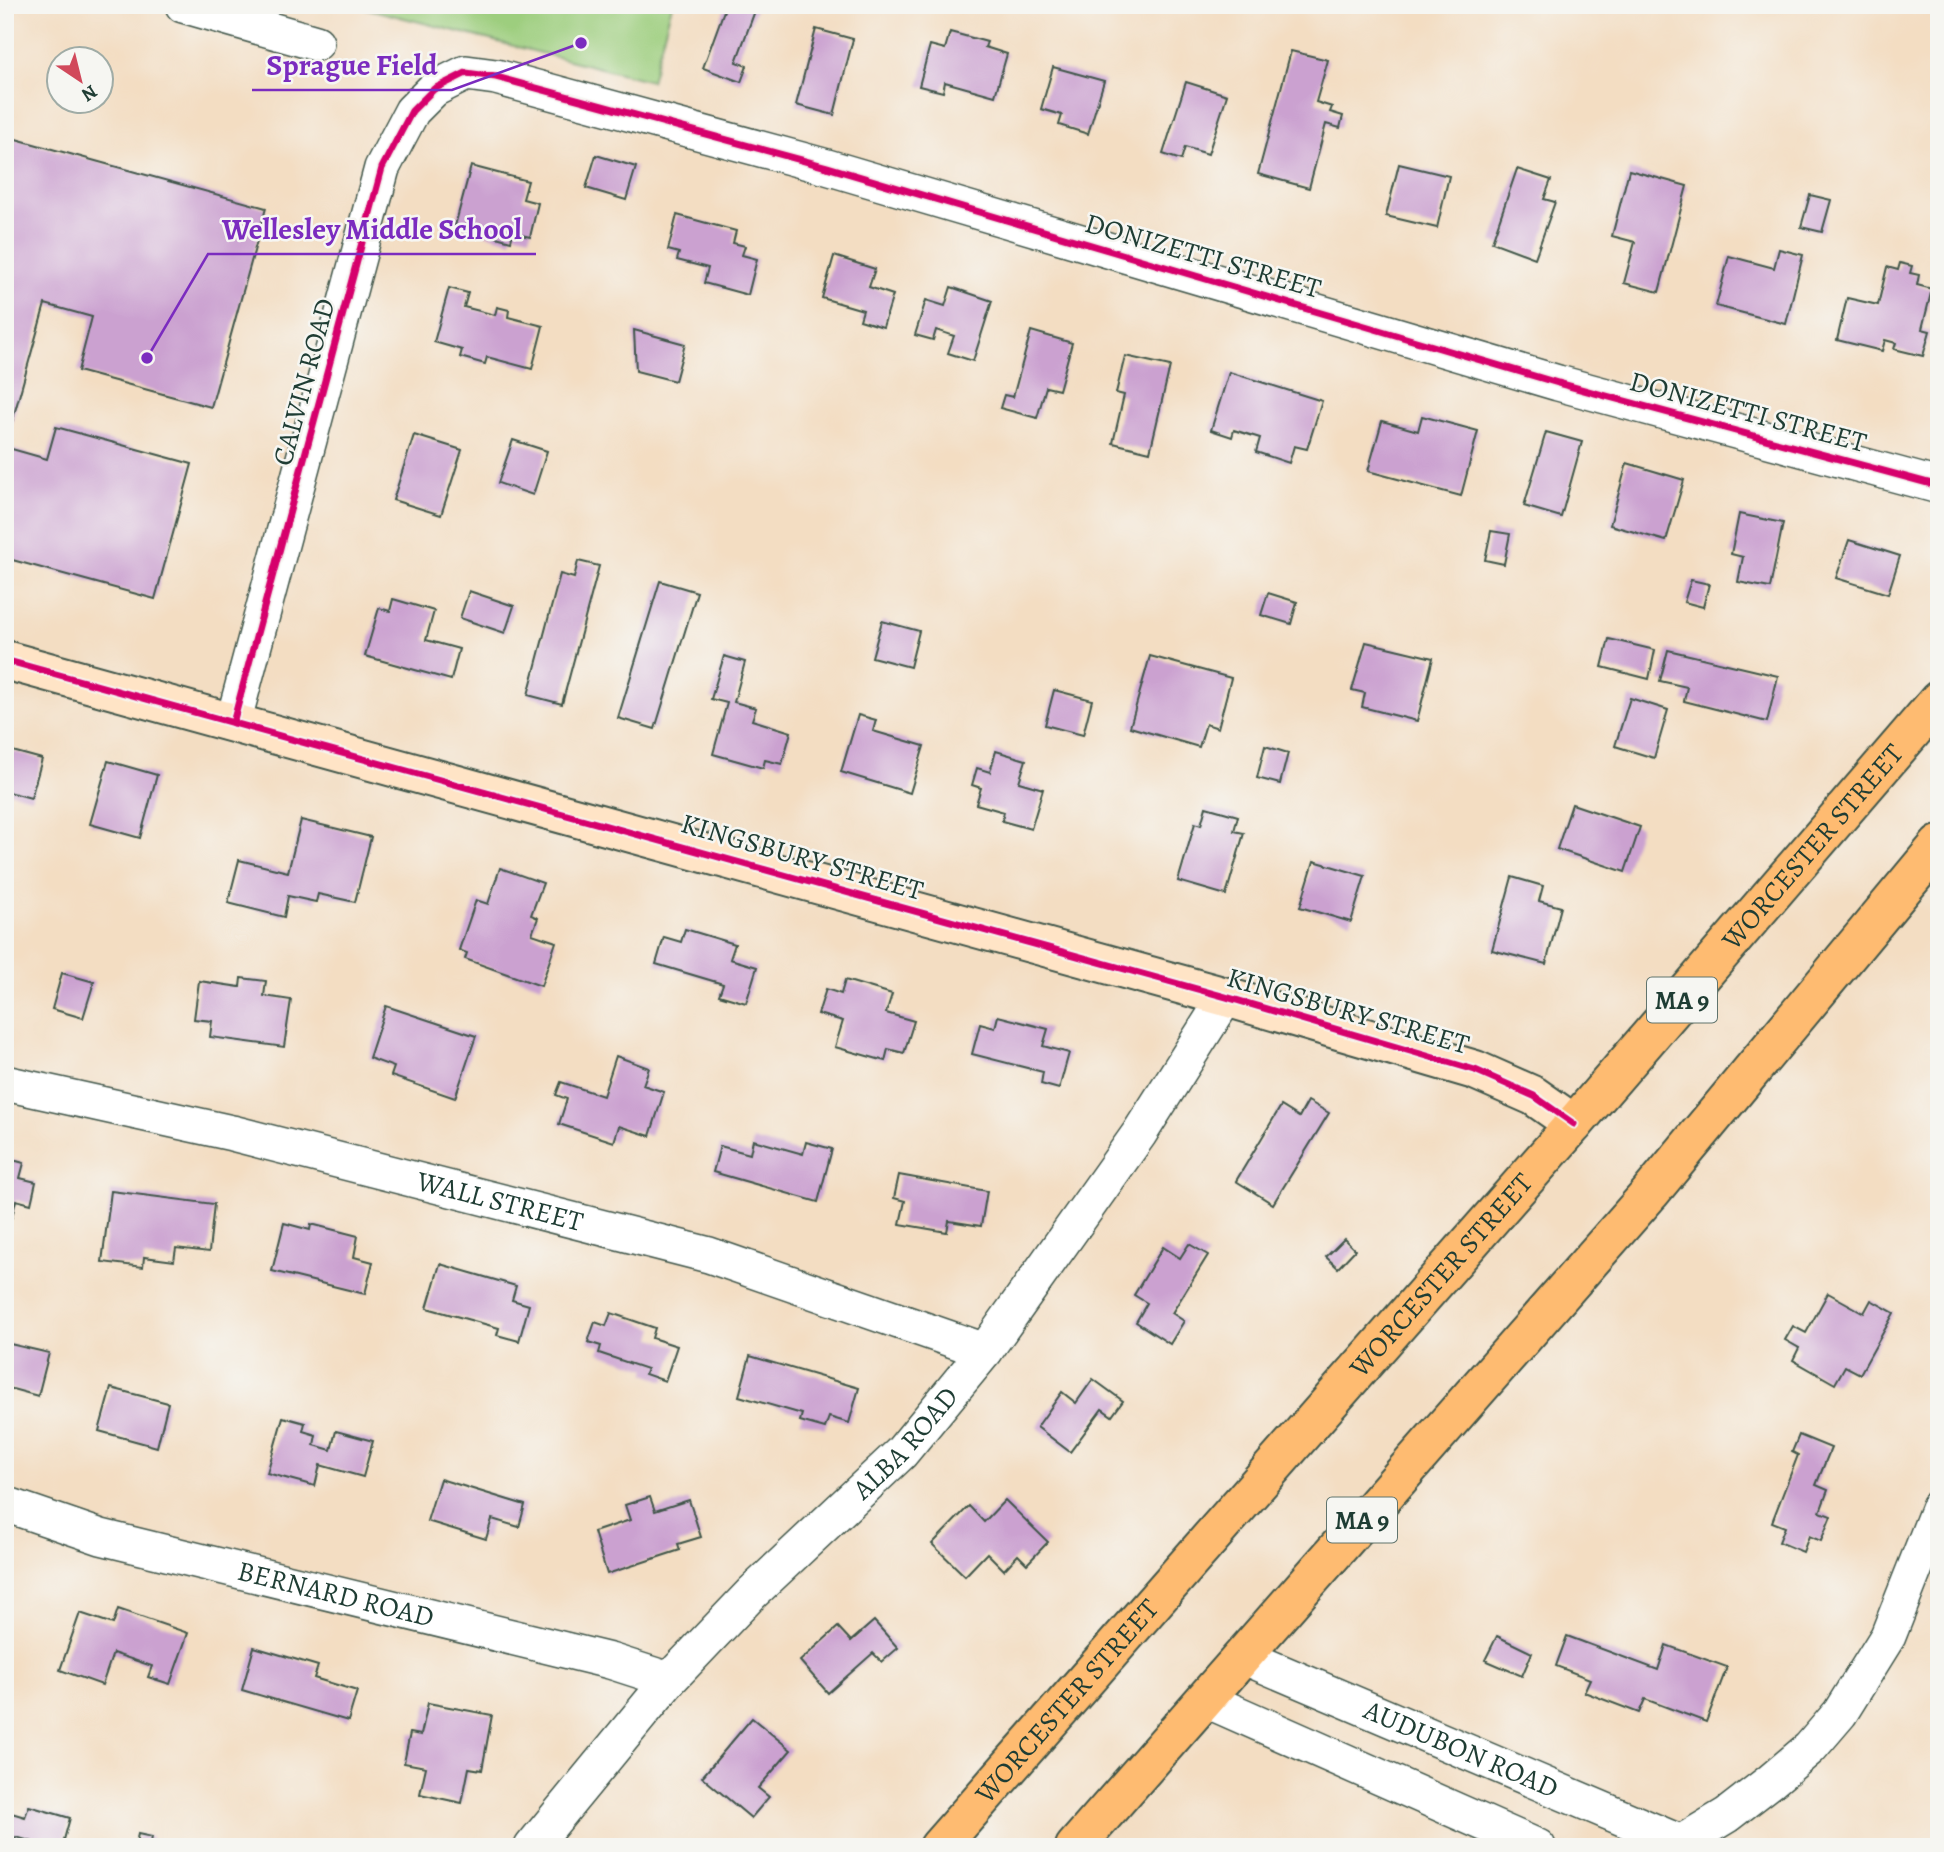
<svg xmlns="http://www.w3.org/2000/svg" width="1944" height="1852" font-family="Alegreya,serif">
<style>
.green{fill:#9dce7e;stroke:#5e8659;stroke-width:2}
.building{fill:#cba1d0}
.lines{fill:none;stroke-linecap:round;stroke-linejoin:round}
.street-casing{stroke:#3f5549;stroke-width:38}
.secondary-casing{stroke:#3f5549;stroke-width:42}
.highway-casing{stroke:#3f5549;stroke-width:42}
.street{stroke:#fff;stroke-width:35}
.secondary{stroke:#ffe4c6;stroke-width:38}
.highway{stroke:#febb71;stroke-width:38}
.cycleway-casing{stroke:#f6f6f2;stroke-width:11}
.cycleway{stroke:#d6006c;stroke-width:7}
.labels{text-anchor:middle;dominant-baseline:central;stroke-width:5;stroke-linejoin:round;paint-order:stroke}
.shield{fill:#f6f6f2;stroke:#60746d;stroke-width:2}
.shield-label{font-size:26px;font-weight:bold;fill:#1f3d34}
.street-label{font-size:28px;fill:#1f3d34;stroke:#f6f6f2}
.leader{fill:none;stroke:#7b2cbf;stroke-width:2.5}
.callout-dot{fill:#7b2cbf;stroke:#f6f6f2;stroke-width:2.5}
.callout-label{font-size:30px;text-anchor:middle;font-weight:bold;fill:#7b2cbf;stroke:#f6f6f2;stroke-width:5;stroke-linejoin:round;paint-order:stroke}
</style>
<rect width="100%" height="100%" fill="#f6f6f2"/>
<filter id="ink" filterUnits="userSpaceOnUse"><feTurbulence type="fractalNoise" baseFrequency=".0143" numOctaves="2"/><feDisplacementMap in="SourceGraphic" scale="14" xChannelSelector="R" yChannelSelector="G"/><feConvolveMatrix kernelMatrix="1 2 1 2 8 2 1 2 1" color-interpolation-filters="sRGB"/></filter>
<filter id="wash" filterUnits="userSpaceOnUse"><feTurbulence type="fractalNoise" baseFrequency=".00686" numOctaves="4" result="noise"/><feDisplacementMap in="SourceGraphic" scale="28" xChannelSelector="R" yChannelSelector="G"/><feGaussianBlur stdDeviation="1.57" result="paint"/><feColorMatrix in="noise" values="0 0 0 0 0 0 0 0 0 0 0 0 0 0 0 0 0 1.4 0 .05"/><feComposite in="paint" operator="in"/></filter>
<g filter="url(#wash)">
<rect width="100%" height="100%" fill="#f3ddc2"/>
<!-- green -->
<path class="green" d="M 353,5 L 672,5 L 651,81 Z"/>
<g id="blocks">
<!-- building -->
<g class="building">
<path d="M 726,5 L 756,8 L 736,62 L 747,66 L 741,82 L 703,68 Z"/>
<path d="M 816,29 L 853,39 L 834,115 L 796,105 Z"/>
<path d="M 950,32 L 987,42 L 985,47 L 1007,54 L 995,96 L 945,82 L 943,92 L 919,86 L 930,45 L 945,49 Z"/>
<path d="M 1291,51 L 1328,60 L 1316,102 L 1332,107 L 1330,112 L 1343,116 L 1340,128 L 1326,124 L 1309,188 L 1258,174 Z"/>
<path d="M 1053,67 L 1104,81 L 1088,134 L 1059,125 L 1062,115 L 1041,109 Z"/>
<path d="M 1186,82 L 1227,95 L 1208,154 L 1185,147 L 1181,160 L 1163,154 Z"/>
<path d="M 5,136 L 266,208 L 211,407 L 78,371 L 92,317 L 45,304 L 5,447 Z"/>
<path d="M 596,155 L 636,167 L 626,200 L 586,188 Z"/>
<path d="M 1399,164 L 1449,176 L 1437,228 L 1386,216 Z"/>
<path d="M 471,166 L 528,181 L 523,199 L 538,203 L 530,237 L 513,233 L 511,241 L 455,226 Z"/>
<path d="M 1517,169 L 1551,180 L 1544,199 L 1555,202 L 1535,258 L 1492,242 Z"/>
<path d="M 1629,170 L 1687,186 L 1659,292 L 1624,283 L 1635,242 L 1612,236 Z"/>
<path d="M 1810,195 L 1831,200 L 1822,232 L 1801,227 Z"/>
<path d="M 677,215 L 736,231 L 733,243 L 745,246 L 742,255 L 757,259 L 748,295 L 704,283 L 708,268 L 677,260 L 679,253 L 668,250 Z"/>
<path d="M 1779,249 L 1803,255 L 1786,324 L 1716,306 L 1729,256 L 1774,268 Z"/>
<path d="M 834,256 L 875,269 L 869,287 L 893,295 L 883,327 L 860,320 L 863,310 L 822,298 Z"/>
<path d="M 1900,263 L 1912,266 L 1910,273 L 1919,275 L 1917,285 L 1932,289 L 1922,329 L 1930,331 L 1923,356 L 1894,349 L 1896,343 L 1885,340 L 1882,351 L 1837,340 L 1847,298 L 1878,305 L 1887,267 L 1898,270 Z"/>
<path d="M 951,287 L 992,301 L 973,361 L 948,353 L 954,336 L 936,330 L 933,340 L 915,335 L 926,300 L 945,306 Z"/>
<path d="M 449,288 L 468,293 L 464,307 L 495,315 L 497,307 L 509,310 L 508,317 L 543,326 L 532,369 L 487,357 L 485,364 L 460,357 L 462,350 L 434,342 Z"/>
<path d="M 634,330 L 685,344 L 675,381 L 636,371 Z"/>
<path d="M 1031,331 L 1072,343 L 1059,390 L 1046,387 L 1037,418 L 1000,408 L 1004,395 L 1013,397 Z"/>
<path d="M 1125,356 L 1170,366 L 1150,452 L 1113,443 L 1124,395 L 1116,393 Z"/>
<path d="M 1229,372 L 1322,401 L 1307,449 L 1294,446 L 1289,463 L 1256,452 L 1260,438 L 1234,430 L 1232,437 L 1211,430 Z"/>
<path d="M 1422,416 L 1478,431 L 1461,496 L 1368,471 L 1382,421 L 1418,431 Z"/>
<path d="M 56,427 L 192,464 L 155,599 L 5,558 L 5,447 L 47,459 Z"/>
<path d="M 1546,432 L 1582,442 L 1561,517 L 1524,506 Z"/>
<path d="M 414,435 L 462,450 L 441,515 L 393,500 Z"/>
<path d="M 513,440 L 547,451 L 533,495 L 498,483 Z"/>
<path d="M 1627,463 L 1684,480 L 1666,541 L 1610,525 Z"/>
<path d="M 1739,514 L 1783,523 L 1770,588 L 1738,582 L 1743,557 L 1731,554 Z"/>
<path d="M 1491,531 L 1510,534 L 1504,564 L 1485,560 Z"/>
<path d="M 1849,540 L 1900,556 L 1888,594 L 1836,578 Z"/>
<path d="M 578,561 L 599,566 L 562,704 L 528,695 L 560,574 L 574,578 Z"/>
<path d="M 1691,580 L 1709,584 L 1703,607 L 1684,602 Z"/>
<path d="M 660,581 L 697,592 L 655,729 L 618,718 Z"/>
<path d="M 469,591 L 514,606 L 505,633 L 460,618 Z"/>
<path d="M 1268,593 L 1297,602 L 1291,624 L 1261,615 Z"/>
<path d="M 393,599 L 434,611 L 426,640 L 459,649 L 451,680 L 365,656 L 379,608 L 390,611 Z"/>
<path d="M 882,621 L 919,631 L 910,667 L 872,657 Z"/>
<path d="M 1609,639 L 1655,650 L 1649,679 L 1602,667 Z"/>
<path d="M 1366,642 L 1433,658 L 1417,721 L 1362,707 L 1365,693 L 1352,690 Z"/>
<path d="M 1668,650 L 1778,676 L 1767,722 L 1684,701 L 1687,687 L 1660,681 Z"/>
<path d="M 724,656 L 745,662 L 734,702 L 756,708 L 752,720 L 791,732 L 782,764 L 765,760 L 763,768 L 713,754 L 727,703 L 711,699 Z"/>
<path d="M 1150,656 L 1231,678 L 1218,728 L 1206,724 L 1199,747 L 1130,727 Z"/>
<path d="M 1054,690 L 1092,700 L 1083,735 L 1045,725 Z"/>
<path d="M 1630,698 L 1668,710 L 1654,758 L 1615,746 Z"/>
<path d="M 858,715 L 876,720 L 873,731 L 924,746 L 910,793 L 841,772 Z"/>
<path d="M 1265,746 L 1288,753 L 1280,784 L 1257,778 Z"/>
<path d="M 5,749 L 42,759 L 31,798 L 5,791 Z"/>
<path d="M 996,751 L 1026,760 L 1019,782 L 1043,789 L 1031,829 L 1002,821 L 1004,812 L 976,804 L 981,788 L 972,785 L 977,768 L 990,772 Z"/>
<path d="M 108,761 L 157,775 L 140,838 L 90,824 Z"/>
<path d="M 1572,804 L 1640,827 L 1625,872 L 1557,849 Z"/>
<path d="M 1206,807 L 1238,816 L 1234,831 L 1244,833 L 1226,895 L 1178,881 L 1195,823 L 1201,825 Z"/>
<path d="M 301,820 L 371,837 L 355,902 L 318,894 L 316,902 L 288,896 L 284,917 L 228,903 L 239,860 L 288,872 Z"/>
<path d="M 1314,861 L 1365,876 L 1351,922 L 1300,907 Z"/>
<path d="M 500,868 L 543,883 L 531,915 L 538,918 L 532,934 L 556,942 L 541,986 L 465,959 L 467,953 L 459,950 L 476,900 L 488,904 Z"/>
<path d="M 1512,877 L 1543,886 L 1539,901 L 1561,907 L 1546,964 L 1492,950 Z"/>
<path d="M 685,929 L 735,944 L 730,959 L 757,967 L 746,1003 L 719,995 L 723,984 L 656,964 L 664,937 L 681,942 Z"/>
<path d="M 62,973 L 94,982 L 83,1018 L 52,1009 Z"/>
<path d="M 241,978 L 266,981 L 264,996 L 291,1000 L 284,1047 L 210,1037 L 212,1021 L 194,1019 L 199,981 L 240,987 Z"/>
<path d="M 845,980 L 892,994 L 886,1013 L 914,1021 L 904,1053 L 888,1049 L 885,1061 L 835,1047 L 843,1021 L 818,1014 L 826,989 L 841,994 Z"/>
<path d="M 386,1006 L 476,1036 L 455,1098 L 391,1076 L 394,1067 L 369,1058 Z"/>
<path d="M 998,1016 L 1048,1029 L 1043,1046 L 1069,1053 L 1059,1089 L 1041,1084 L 1043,1072 L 972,1054 L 980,1024 L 995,1028 Z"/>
<path d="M 616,1056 L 649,1068 L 643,1085 L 664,1092 L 650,1136 L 619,1126 L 614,1142 L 559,1124 L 567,1099 L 556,1095 L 561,1082 L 603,1096 Z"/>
<path d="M 1308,1101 L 1329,1113 L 1273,1204 L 1236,1181 L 1281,1106 L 1299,1117 Z"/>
<path d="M 753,1140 L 803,1154 L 806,1142 L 832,1149 L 818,1202 L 713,1172 L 720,1146 L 750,1154 Z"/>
<path d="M 5,1158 L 24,1163 L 20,1178 L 36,1182 L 31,1204 L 16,1200 L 12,1217 L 5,1215 Z"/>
<path d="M 899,1175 L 987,1191 L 981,1226 L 949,1221 L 947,1232 L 900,1224 L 905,1201 L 894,1198 Z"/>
<path d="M 111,1191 L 214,1204 L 209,1252 L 176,1248 L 174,1261 L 144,1257 L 143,1267 L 102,1262 Z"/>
<path d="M 284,1223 L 310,1230 L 311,1224 L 358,1236 L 354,1257 L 373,1262 L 365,1294 L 272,1271 Z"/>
<path d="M 1344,1239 L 1355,1250 L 1338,1268 L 1326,1257 Z"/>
<path d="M 1189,1244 L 1208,1255 L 1172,1313 L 1184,1321 L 1170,1344 L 1136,1322 L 1147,1303 L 1134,1295 L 1163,1247 L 1180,1258 Z"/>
<path d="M 440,1264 L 516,1286 L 512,1300 L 529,1305 L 519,1341 L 497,1335 L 499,1328 L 427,1308 Z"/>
<path d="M 1828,1293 L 1864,1313 L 1871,1300 L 1894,1313 L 1860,1374 L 1845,1366 L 1835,1384 L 1793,1360 L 1799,1348 L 1785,1340 L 1793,1326 L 1806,1333 Z"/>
<path d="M 611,1313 L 655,1328 L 652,1338 L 677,1346 L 665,1381 L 645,1374 L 647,1369 L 599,1353 L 601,1346 L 588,1342 L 595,1322 L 606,1326 Z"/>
<path d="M 10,1344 L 49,1353 L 38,1396 L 5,1387 L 5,1354 L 8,1355 Z"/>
<path d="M 750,1356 L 859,1388 L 849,1423 L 829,1417 L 825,1428 L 800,1421 L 802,1414 L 739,1396 Z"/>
<path d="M 1093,1379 L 1123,1401 L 1112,1416 L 1102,1409 L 1070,1452 L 1037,1427 L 1062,1392 L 1076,1403 Z"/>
<path d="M 111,1388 L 168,1403 L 157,1447 L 99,1431 Z"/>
<path d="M 283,1417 L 305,1423 L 303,1431 L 316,1435 L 314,1445 L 331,1450 L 336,1431 L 373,1441 L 363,1477 L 320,1465 L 315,1486 L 267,1473 Z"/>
<path d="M 1799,1435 L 1831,1448 L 1816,1485 L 1828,1490 L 1820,1512 L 1831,1516 L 1821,1541 L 1809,1536 L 1803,1552 L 1779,1542 L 1785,1527 L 1772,1522 L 1798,1455 L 1792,1452 Z"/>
<path d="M 440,1479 L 525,1505 L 519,1527 L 492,1519 L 486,1539 L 427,1521 Z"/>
<path d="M 650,1497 L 655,1511 L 689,1500 L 701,1537 L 678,1544 L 680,1550 L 607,1574 L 594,1532 L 630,1520 L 625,1505 Z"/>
<path d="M 1005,1500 L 1048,1542 L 1027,1564 L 1018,1555 L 1004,1570 L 987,1553 L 965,1576 L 932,1544 L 969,1506 L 984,1522 Z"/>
<path d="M 118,1609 L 188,1633 L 170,1684 L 148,1677 L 152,1666 L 113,1653 L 102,1685 L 60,1670 L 80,1613 L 113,1624 Z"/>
<path d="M 874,1621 L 898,1648 L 882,1662 L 873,1653 L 828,1693 L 800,1661 L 838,1627 L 851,1641 Z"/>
<path d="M 1497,1636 L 1532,1653 L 1522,1676 L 1485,1660 Z"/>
<path d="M 1567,1636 L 1658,1670 L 1666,1645 L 1727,1667 L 1706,1722 L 1645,1699 L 1639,1713 L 1584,1692 L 1590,1679 L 1556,1666 Z"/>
<path d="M 254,1647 L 318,1666 L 314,1678 L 357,1691 L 348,1721 L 242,1690 Z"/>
<path d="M 428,1703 L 492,1715 L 482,1770 L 469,1768 L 462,1803 L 420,1794 L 426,1767 L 404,1763 L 410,1733 L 421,1735 Z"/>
<path d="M 752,1718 L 791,1750 L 758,1788 L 769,1797 L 751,1818 L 702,1777 Z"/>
<path d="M 29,1806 L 70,1818 L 62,1847 L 50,1847 L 16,1837 L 13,1847 L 5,1847 L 5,1811 L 25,1817 Z"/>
<path d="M 138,1834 L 152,1837 L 150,1847 L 135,1847 Z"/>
</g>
</g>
</g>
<g filter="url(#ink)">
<use href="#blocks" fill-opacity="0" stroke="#3f5549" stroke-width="2"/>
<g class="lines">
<defs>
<g id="street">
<path d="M 183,5 L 316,43"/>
<path d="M 233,723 L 382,168 L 412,111 L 434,89 L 466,73 L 496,77 L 827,167 L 1558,383 L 1939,486"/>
<path id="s1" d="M 5,1083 L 232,1133 L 709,1255 L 985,1351"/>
<path id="s2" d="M 5,1504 L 101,1537 L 610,1661 L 669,1680"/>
<path id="s3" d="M 1242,1656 L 1679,1842"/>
<path d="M 1204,1699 L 1538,1847"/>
<path id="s4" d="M 532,1847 L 669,1680 L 752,1593 L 901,1453 L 985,1351 L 1139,1134 L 1226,997"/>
<path d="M 1674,1847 L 1727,1815 L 1771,1781 L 1810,1748 L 1840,1713 L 1888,1636 L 1939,1507"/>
</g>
<path id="secondary" d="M 5,660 L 1226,997 L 1475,1070 L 1534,1096 L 1574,1124"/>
<g id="highway">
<path id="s5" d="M 939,1847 L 1574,1124 L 1939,700"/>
<path d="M 1075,1847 L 1650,1193 L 1939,845"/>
</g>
</defs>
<!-- street casing -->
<use href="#street" class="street-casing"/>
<!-- secondary casing -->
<use href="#secondary" class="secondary-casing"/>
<!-- highway casing -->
<use href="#highway" class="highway-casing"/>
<!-- street -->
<use href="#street" class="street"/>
<!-- secondary -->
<use href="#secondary" class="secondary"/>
<!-- highway -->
<use href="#highway" class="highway"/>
<defs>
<g id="cycleway">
<path d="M 5,660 L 1226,997 L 1475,1070 L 1534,1096 L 1574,1124"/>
<path d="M 233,723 L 382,168 L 412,111 L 434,89 L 466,73 L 496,77 L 827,167 L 1558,383 L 1939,486"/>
</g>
</defs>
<!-- cycleway casing -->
<use href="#cycleway" class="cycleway-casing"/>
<!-- cycleway -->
<use href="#cycleway" class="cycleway"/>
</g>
</g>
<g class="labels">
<!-- shield labels -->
<g class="shield">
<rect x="1647" y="977.5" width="70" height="45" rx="5"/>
<rect x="1327" y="1497.5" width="70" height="45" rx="5"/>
</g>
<g class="shield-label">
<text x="1682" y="1000">MA 9</text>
<text x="1362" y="1520">MA 9</text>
</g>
<!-- street labels -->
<g class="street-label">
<text transform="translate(1203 256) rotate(16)">DONIZETTI STREET</text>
<text transform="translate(304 382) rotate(-75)">CALVIN ROAD</text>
<text transform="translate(1748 412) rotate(15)">DONIZETTI STREET</text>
<text stroke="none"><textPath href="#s5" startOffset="1328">WORCESTER STREET</textPath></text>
<text transform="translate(802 857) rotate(16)">KINGSBURY STREET</text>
<text transform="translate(1348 1011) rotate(16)">KINGSBURY STREET</text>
<text stroke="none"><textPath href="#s1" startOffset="509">WALL STREET</textPath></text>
<text stroke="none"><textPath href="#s5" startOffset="761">WORCESTER STREET</textPath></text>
<text stroke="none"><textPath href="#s4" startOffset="551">ALBA ROAD</textPath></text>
<text stroke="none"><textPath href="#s2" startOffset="343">BERNARD ROAD</textPath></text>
<text stroke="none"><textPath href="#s5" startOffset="194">WORCESTER STREET</textPath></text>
<text stroke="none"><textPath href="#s3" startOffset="238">AUDUBON ROAD</textPath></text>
</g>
</g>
<!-- callouts -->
<path class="leader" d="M581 43L452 90H252M147 358L208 254H536"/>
<g class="callout-dot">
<circle cx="581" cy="43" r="7"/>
<circle cx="147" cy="358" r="7"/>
</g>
<g class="callout-label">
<text x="352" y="75">Sprague Field</text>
<text x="372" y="239">Wellesley Middle School</text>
</g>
<!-- margin -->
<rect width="1944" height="1852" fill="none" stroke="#f6f6f2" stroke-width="28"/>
<!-- north arrow -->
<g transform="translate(80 80) rotate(145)"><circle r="33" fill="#f6f6f2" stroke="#a0aca6" stroke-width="2"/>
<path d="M0-5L12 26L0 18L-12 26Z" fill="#d1495b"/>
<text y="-10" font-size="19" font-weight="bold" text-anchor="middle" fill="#1f3d34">N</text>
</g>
</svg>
